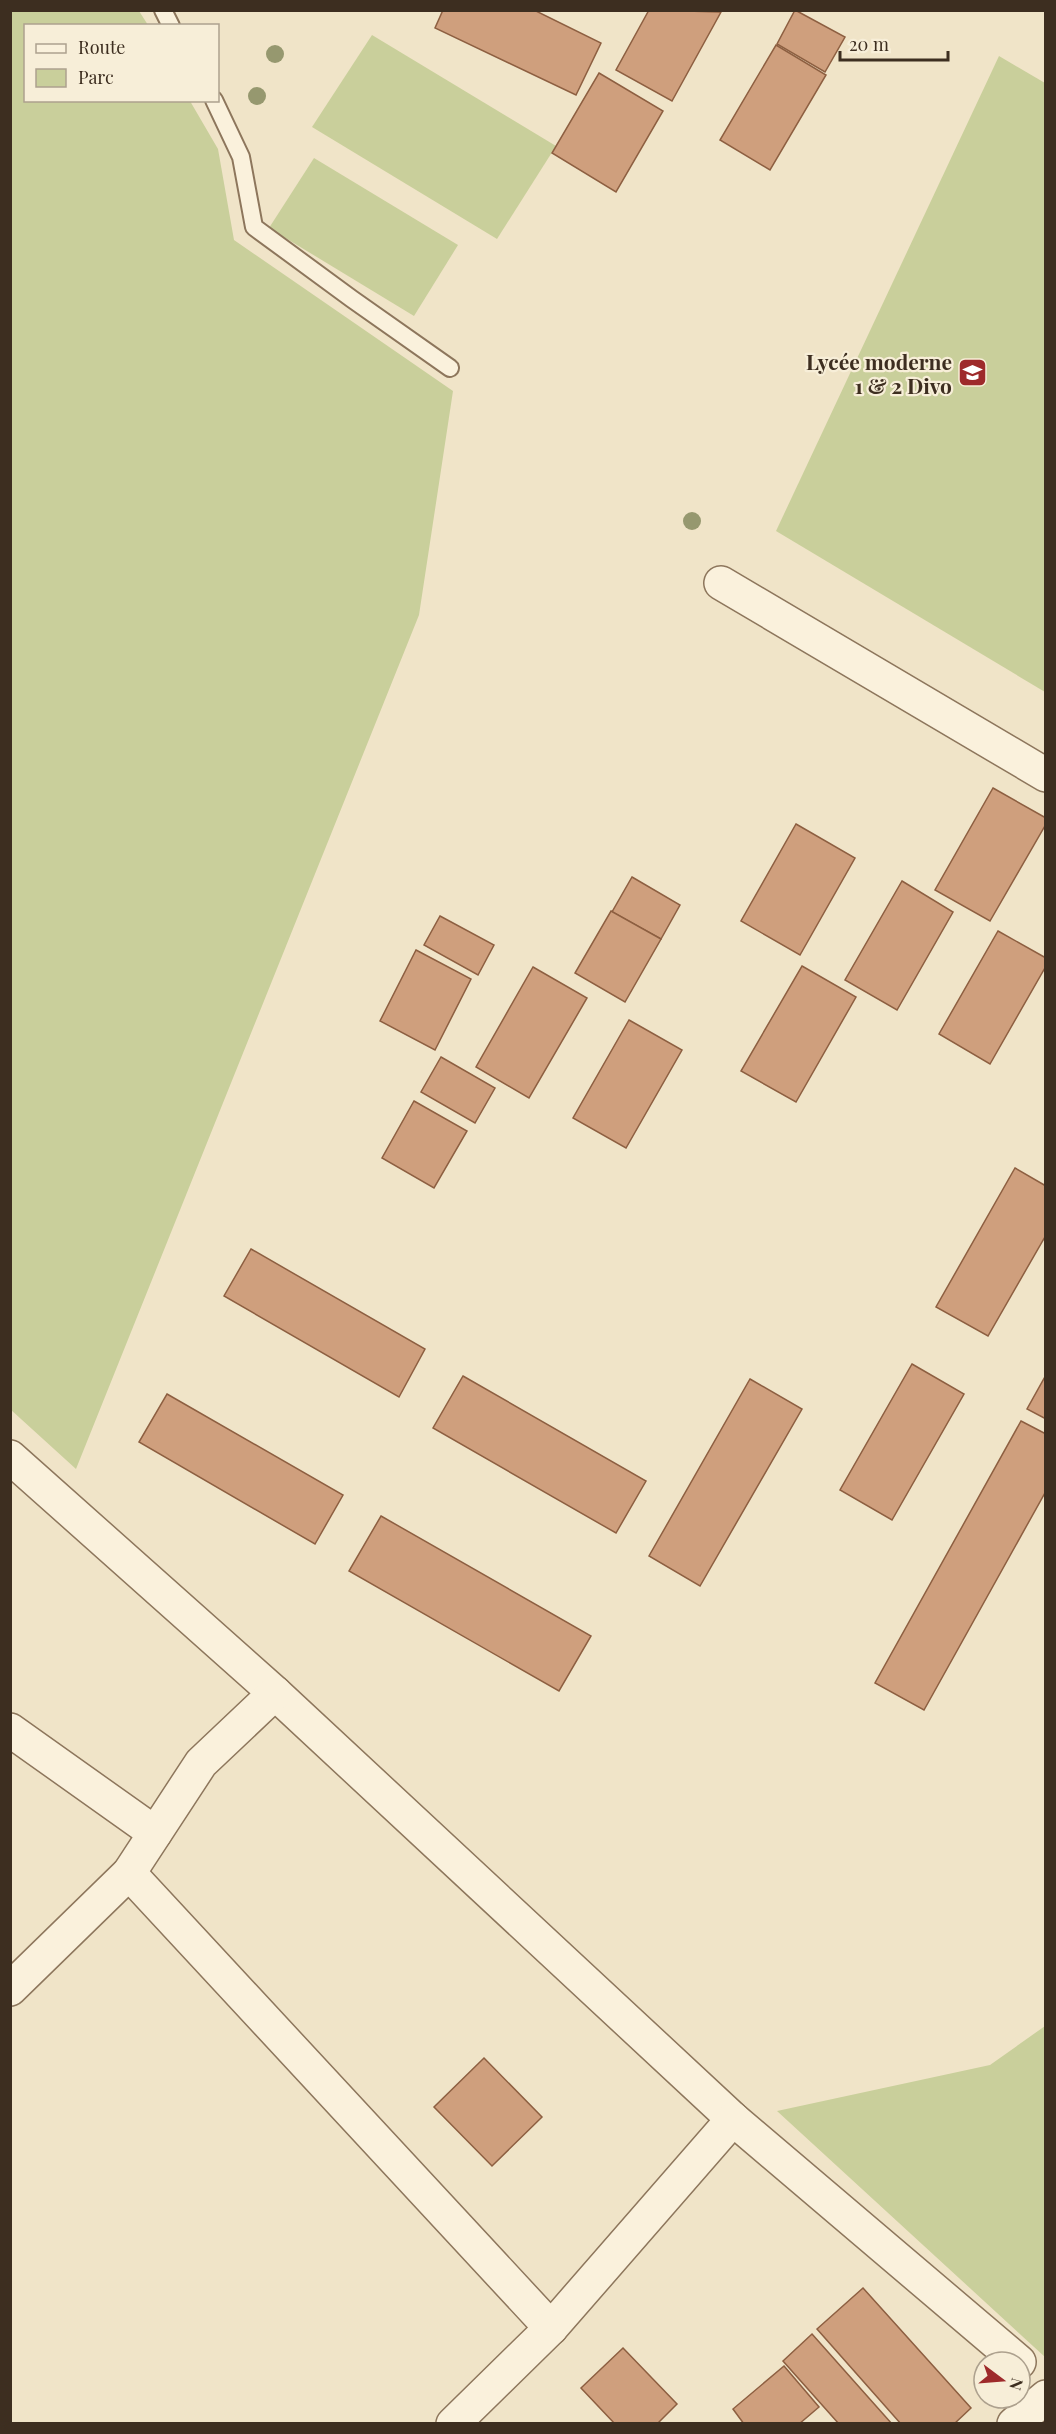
<svg xmlns="http://www.w3.org/2000/svg" width="1056" height="2434" font-family="'Playfair Display',serif">
<style>
.green{fill:#c9cf9b}
.building{fill:#cf9f7d;stroke:#8d5f41;stroke-width:1.5}
.lines{fill:none;stroke-linecap:round;stroke-linejoin:round}
.service-casing{stroke:#8d765c;stroke-width:20}
.minor-casing{stroke:#8d765c;stroke-width:36}
.service{stroke:#faf1dc;stroke-width:16}
.minor{stroke:#faf1dc;stroke-width:33}
.tree{fill:#96986f}
.labels{text-anchor:middle;dominant-baseline:central;stroke-width:4.5;stroke-linejoin:round;paint-order:stroke}
.poi-label{font-size:21px;font-weight:bold;fill:#3d2e20;stroke:#f7eed8;text-anchor:end}
</style>
<rect width="100%" height="100%" fill="#f0e4c8"/>
<!-- green -->
<g class="green">
<path d="M 10,11 L 139,11 L 148,25 L 26,26 L 26,100 L 190,101 L 218,149 L 234,240 L 453,391 L 419,615 L 76,1469 L 10,1409 Z"/>
<path d="M 372,35 L 556,146 L 497,239 L 312,127 Z"/>
<path d="M 999,56 L 1045,83 L 1045,692 L 776,531 Z"/>
<path d="M 314,158 L 458,245 L 414,316 L 269,228 Z"/>
<path d="M 1045,2026 L 1045,2357 L 777,2111 L 990,2065 Z"/>
</g>
<!-- building -->
<g class="building">
<path d="M 443,10 L 534,10 L 601,43 L 576,95 L 435,28 Z"/>
<path d="M 649,10 L 721,12 L 672,101 L 616,70 Z"/>
<path d="M 795,10 L 845,37 L 825,72 L 777,44 Z"/>
<path d="M 776,45 L 826,75 L 770,170 L 720,140 Z"/>
<path d="M 599,73 L 663,111 L 616,192 L 552,153 Z"/>
<path d="M 993,788 L 1046,818 L 1046,824 L 990,921 L 935,890 Z"/>
<path d="M 796,824 L 855,858 L 800,955 L 741,921 Z"/>
<path d="M 632,877 L 680,905 L 661,939 L 612,912 Z"/>
<path d="M 902,881 L 953,912 L 897,1010 L 845,980 Z"/>
<path d="M 611,911 L 661,939 L 625,1002 L 575,973 Z"/>
<path d="M 440,916 L 494,945 L 478,975 L 424,945 Z"/>
<path d="M 998,931 L 1046,958 L 1046,966 L 990,1064 L 939,1034 Z"/>
<path d="M 416,950 L 471,979 L 435,1050 L 380,1021 Z"/>
<path d="M 802,966 L 856,997 L 796,1102 L 741,1071 Z"/>
<path d="M 533,967 L 587,998 L 529,1098 L 476,1067 Z"/>
<path d="M 629,1020 L 682,1050 L 626,1148 L 573,1118 Z"/>
<path d="M 441,1057 L 495,1088 L 475,1123 L 421,1092 Z"/>
<path d="M 414,1101 L 467,1131 L 434,1188 L 382,1158 Z"/>
<path d="M 1015,1168 L 1046,1186 L 1046,1235 L 988,1336 L 936,1307 Z"/>
<path d="M 251,1249 L 425,1349 L 399,1397 L 224,1296 Z"/>
<path d="M 912,1364 L 964,1394 L 892,1520 L 840,1490 Z"/>
<path d="M 1046,1375 L 1046,1419 L 1027,1409 Z"/>
<path d="M 463,1376 L 646,1481 L 616,1533 L 433,1428 Z"/>
<path d="M 750,1379 L 802,1409 L 700,1586 L 649,1556 Z"/>
<path d="M 167,1394 L 343,1495 L 315,1544 L 139,1442 Z"/>
<path d="M 1021,1421 L 1046,1434 L 1046,1491 L 924,1710 L 875,1683 Z"/>
<path d="M 381,1516 L 591,1636 L 559,1691 L 349,1571 Z"/>
<path d="M 484,2058 L 542,2117 L 492,2166 L 434,2107 Z"/>
<path d="M 863,2288 L 971,2408 L 954,2424 L 901,2424 L 817,2329 Z"/>
<path d="M 812,2334 L 892,2424 L 839,2424 L 783,2361 Z"/>
<path d="M 623,2348 L 677,2404 L 657,2424 L 615,2424 L 581,2388 Z"/>
<path d="M 784,2366 L 819,2407 L 799,2424 L 744,2424 L 733,2409 Z"/>
</g>
<g class="lines">
<defs>
<g id="service">
<path d="M 163,10 L 171,26"/>
<path d="M 214,100 L 241,157 L 254,227 L 352,299 L 450,368"/>
</g>
<g id="minor">
<path d="M 721,583 L 1046,775"/>
<path d="M 10,1457 L 275,1693 L 733,2119 L 1019,2362"/>
<path d="M 10,1730 L 155,1833"/>
<path d="M 129,1873 L 551,2328"/>
<path d="M 10,1989 L 129,1873 L 201,1763 L 275,1693"/>
<path d="M 453,2424 L 551,2328 L 733,2119"/>
<path d="M 1014,2424 L 1046,2397"/>
</g>
</defs>
<!-- service casing -->
<use href="#service" class="service-casing"/>
<!-- minor casing -->
<use href="#minor" class="minor-casing"/>
<!-- service -->
<use href="#service" class="service"/>
<!-- minor -->
<use href="#minor" class="minor"/>
</g>
<!-- trees -->
<g class="tree">
<circle cx="275" cy="54" r="9"/>
<circle cx="257" cy="96" r="9"/>
<circle cx="692" cy="521" r="9"/>
</g>
<!-- icons -->
<defs>
<symbol id="school-square" viewBox="-11 -11 22 22"><rect x="-9" y="-9" width="18" height="18" rx="4" fill="#9e2a2b" stroke="#f7eed8"/><path d="M0-5L7-2L0 1L-7-2ZM-4 1L0 2.5L4 1V4Q0 6-4 4Z" fill="#fff"/></symbol>
</defs>
<g fill-rule="evenodd">
<use href="#school-square" x="956" y="356" width="33" height="33"/>
</g>
<g class="labels">
<!-- poi labels -->
<g class="poi-label">
<text x="952" y="361">Lycée moderne<tspan x="952" dy="24">1 &amp; 2 Divo</tspan></text>
</g>
</g>
<!-- border -->
<rect width="1056" height="2434" fill="none" stroke="#3d2e20" stroke-width="24"/>
<!-- legend -->
<rect x="24" y="24" width="195" height="78" fill="#f7eed8" stroke="#ada18e" stroke-width="1.5"/>
<rect x="36" y="44" width="30" height="9" fill="#faf1dc" stroke="#ada18e" stroke-width="1.5"/>
<text x="78" y="54" font-size="18" fill="#3d2e20">Route</text>
<rect x="36" y="69" width="30" height="18" fill="#c9cf9b" stroke="#ada18e" stroke-width="1.5"/>
<text x="78" y="84" font-size="18" fill="#3d2e20">Parc</text>
<!-- north arrow -->
<g transform="translate(1002 2380) rotate(106)"><circle r="28" fill="#f7eed8" stroke="#ada18e" stroke-width="1.5"/>
<path d="M0-4.5L10 22L0 15L-10 22Z" fill="#9e2a2b"/>
<text y="-9" font-size="16" font-weight="bold" text-anchor="middle" fill="#3d2e20">N</text>
</g>
<!-- scale -->
<path d="M840 51v9h108v-9" fill="none" stroke="#3d2e20" stroke-width="3"/>
<text x="849" y="51" font-size="18" fill="#3d2e20" stroke="#f7eed8" stroke-width="4.5" paint-order="stroke">20 m</text>
</svg>
